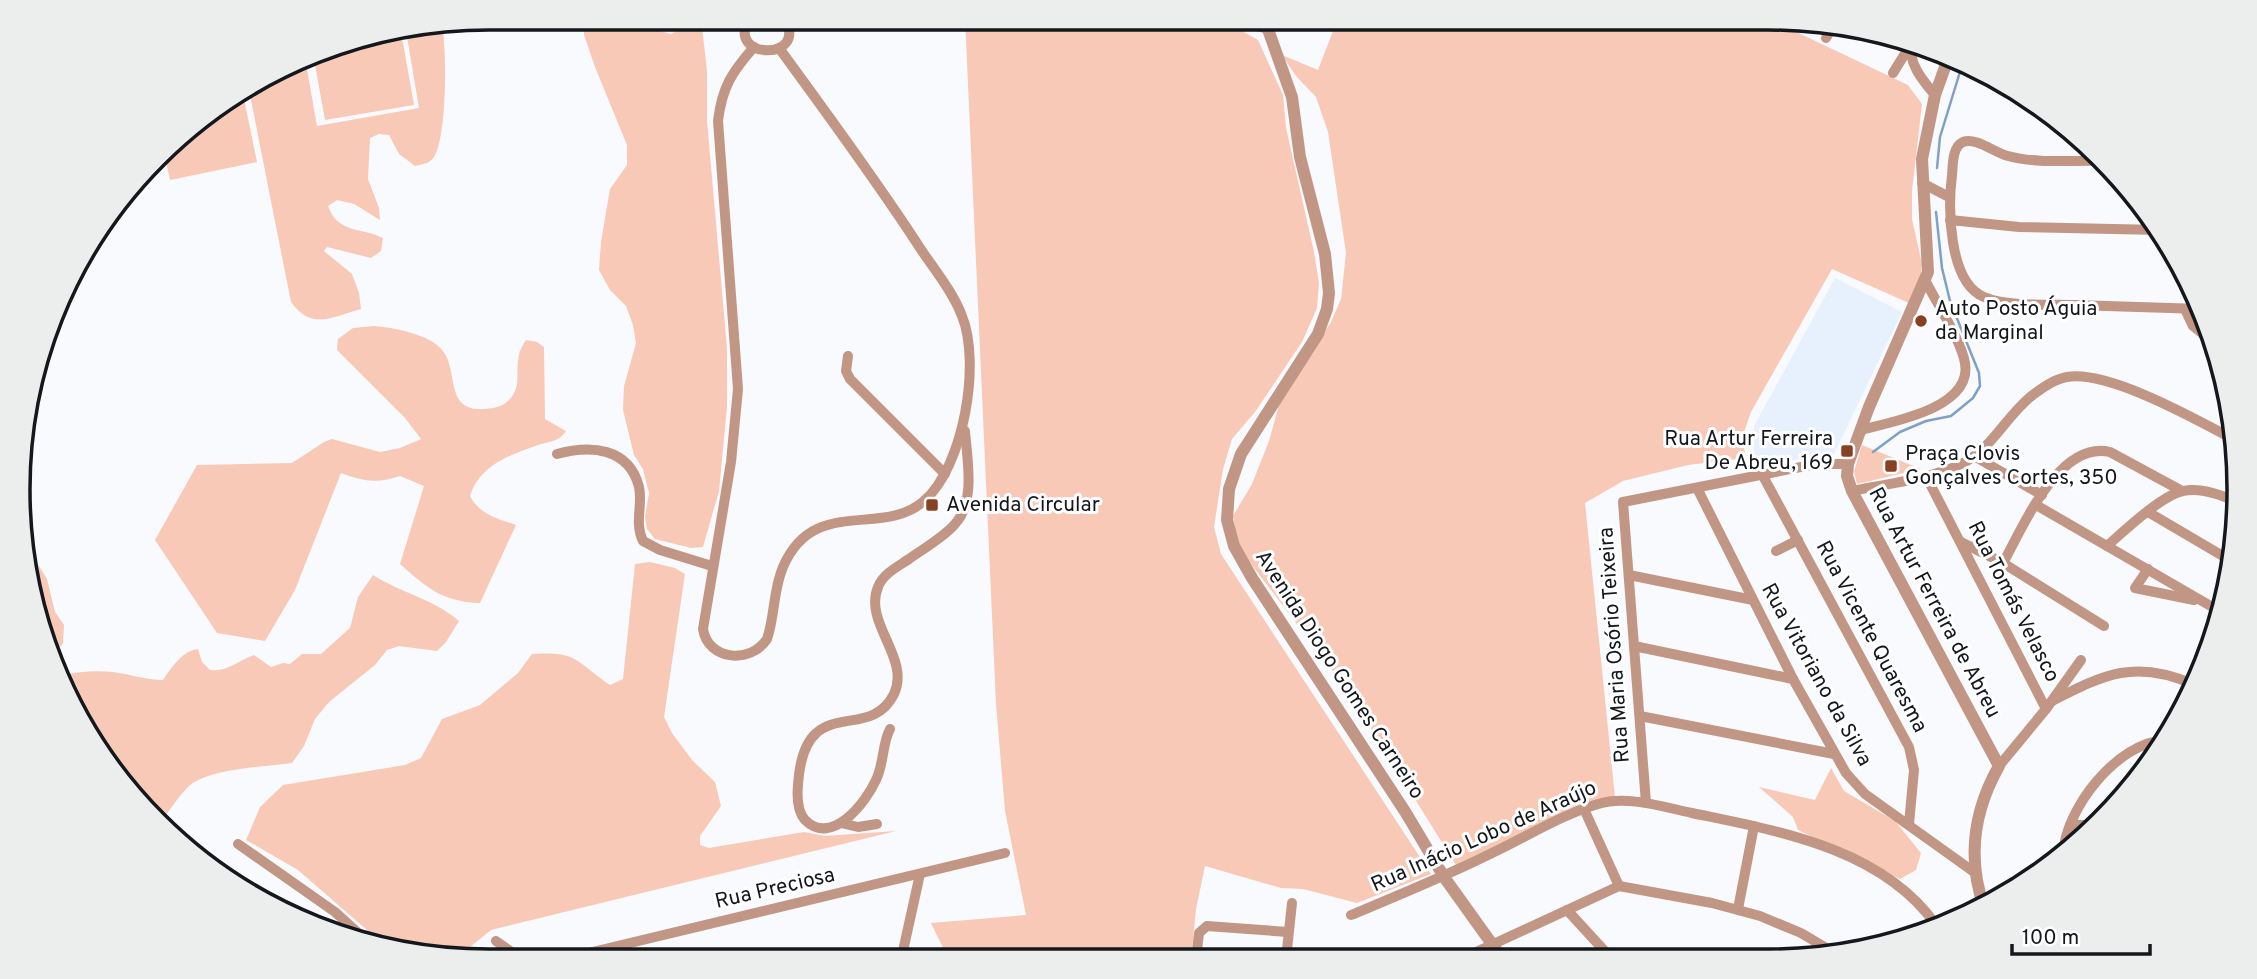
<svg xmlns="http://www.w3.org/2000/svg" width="2257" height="979" font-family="Overpass,sans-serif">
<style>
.built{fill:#e7f1fd}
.green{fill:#f9c9b7}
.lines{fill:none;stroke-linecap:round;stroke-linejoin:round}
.stream{stroke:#80a0c8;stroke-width:2.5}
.minor{stroke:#c29685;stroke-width:10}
.tertiary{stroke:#c29685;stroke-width:12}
.poi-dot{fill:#884022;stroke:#fff;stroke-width:2.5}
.labels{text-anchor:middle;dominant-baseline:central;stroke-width:6;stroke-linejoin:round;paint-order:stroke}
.poi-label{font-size:21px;fill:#14181d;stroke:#fff;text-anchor:start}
.street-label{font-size:21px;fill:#14181d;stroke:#fff}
.rim{fill:none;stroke:#14181d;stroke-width:3.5}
</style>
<rect width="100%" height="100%" fill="#f8fafd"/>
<!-- built -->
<path class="built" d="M 1835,278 L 1902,312 L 1833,456 L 1754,464 L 1754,426 Z"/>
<!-- green -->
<g class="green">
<path d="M 583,18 L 644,18 L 653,29 L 671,34 L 679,30 L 680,18 L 701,18 L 707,71 L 707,121 L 727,348 L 727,406 L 719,491 L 703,547 L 691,548 L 655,539 L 647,529 L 645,517 L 649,493 L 643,469 L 634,455 L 623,410 L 624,386 L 636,343 L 633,325 L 626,306 L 610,290 L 599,270 L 601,242 L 610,189 L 627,165 L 627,145 L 595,67 L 584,35 Z"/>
<path d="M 965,18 L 1224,18 L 1244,32 L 1258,40 L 1283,95 L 1286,128 L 1314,252 L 1319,283 L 1317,308 L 1302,342 L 1255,412 L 1232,439 L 1223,469 L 1214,527 L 1221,554 L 1431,874 L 1357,903 L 1303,889 L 1281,888 L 1205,866 L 1196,909 L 1191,959 L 949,960 L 931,923 L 1026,915 L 1005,811 L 996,704 Z"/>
<path d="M 1338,18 L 1767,18 L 1908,85 L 1922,104 L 1912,191 L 1912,219 L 1922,264 L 1920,283 L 1909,303 L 1832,269 L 1751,412 L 1742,438 L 1746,458 L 1688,465 L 1623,481 L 1585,503 L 1615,797 L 1585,803 L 1570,812 L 1456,865 L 1345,687 L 1238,547 L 1233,516 L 1252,484 L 1269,441 L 1279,405 L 1331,322 L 1341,299 L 1346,253 L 1328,132 L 1316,97 L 1296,76 L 1282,55 L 1318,70 Z"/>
<path d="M 442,25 C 447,50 447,137 434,157 C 429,164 423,164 415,166 L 399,154 L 389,135 L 379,134 L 370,138 L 368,179 L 379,208 L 380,220 L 354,204 L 337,200 L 328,206 C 338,234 361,227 383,238 L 381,251 L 371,258 L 327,247 L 324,251 L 352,274 L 359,293 L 361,309 C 331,317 312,331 291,302 L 248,85 L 305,58 L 317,126 L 419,108 L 406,31 Z"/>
<path d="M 401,32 L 414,105 L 325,120 L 313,54 L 337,43 Z"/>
<path d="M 242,89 L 257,162 L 170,180 L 164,152 L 179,134 Z"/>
<path d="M 374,326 C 395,328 430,334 443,351 C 459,372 444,412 485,409 C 495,408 502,407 509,400 C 526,383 509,363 526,340 L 537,342 L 544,347 L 545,419 L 566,431 C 559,442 550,441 538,445 C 510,455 480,465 470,496 C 479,514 498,519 516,525 L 480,603 C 443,602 427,588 400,564 L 424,486 L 400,476 C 378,484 362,481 341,473 L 295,590 L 265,641 L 217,633 L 155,540 L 197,465 L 292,463 L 324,442 L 332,439 L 380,452 L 400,448 L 421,439 L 405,418 L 337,350 L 338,339 L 353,328 Z"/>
<path d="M 1862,445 L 1921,469 L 1857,484 L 1854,472 Z"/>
<path d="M 23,540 L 47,579 L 55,612 L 64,625 L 63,643 L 54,654 L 26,581 Z"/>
<path d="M 650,562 L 675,568 L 685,574 L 664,717 L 672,733 L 692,760 L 715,782 L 721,806 L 700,836 L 700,845 L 709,848 L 804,832 L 825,836 L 896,831 L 491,930 L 459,956 L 383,944 L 298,870 L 246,840 L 260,807 L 283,785 L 405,765 L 421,758 L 442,719 L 480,705 L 518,673 L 532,654 C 578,651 575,661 610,685 L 623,679 L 635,564 Z"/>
<path d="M 373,575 C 401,593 434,599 459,621 L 446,642 L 437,651 L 399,646 L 387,650 L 375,665 L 329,702 L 315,719 L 304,746 L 292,763 C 266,767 205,768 187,788 C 177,798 170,811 160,822 L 81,725 L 62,675 C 79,672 95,670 113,672 C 130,674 145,680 163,680 C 171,668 183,650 198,649 L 202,662 L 210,670 C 228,672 237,661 254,655 L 271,667 L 283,663 L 290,664 L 302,654 L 321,654 L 350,628 L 358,597 Z"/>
<path d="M 1831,768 L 1844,791 L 1895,821 L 1921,853 L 1916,870 L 1900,879 L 1798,830 L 1793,817 L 1759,787 L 1815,800 Z"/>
</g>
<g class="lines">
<!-- stream -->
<g class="stream">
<path d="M 1937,168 L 1940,137 L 1963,62"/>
<path d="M 1873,452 L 1900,432 L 1926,421 L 1951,416 L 1973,398 L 1980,386 L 1979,373 L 1950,301 L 1942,268 L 1936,212"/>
</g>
<!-- minor -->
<g class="minor">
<path d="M 750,18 C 723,60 811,62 784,18"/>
<path d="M 1236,18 L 1252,25 L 1266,28"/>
<path d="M 1826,38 L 1832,28"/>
<path d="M 1912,41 C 1906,61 1923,81 1935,95"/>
<path d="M 754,47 C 732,72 722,87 718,121 L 738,389 L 731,462 L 703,629 C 708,661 751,664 767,639 C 775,616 773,590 783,567 C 814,495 882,538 924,501 C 964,466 981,363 962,316 C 953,292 934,269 920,248 C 876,180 827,114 779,48"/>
<path d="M 1893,73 L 1911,44"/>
<path d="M 2103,161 C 2073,160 2037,164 2008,156 C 1995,153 1976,137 1963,142 C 1952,147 1953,165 1952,175 C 1948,207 1948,282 1984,297 C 2008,307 2048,304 2074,305 C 2117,306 2159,308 2202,309"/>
<path d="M 1922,183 L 1949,197"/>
<path d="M 1950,220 L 2019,227 L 2160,230"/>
<path d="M 2185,309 L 2193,326 L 2215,344"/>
<path d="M 848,356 L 846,371 L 850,379 L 945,474"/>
<path d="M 1860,430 C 1892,422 1973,408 1965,363 C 1961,340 1936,302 1925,280"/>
<path d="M 557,454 C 590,445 629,447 639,487 C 643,505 634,523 643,541 L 660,550 L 712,566"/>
<path d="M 1974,456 L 2042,495"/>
<path d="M 1763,476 L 1909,747 L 1914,770 L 1909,824"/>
<path d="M 1926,476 L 2046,709"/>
<path d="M 1697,488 L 1793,679 L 1846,773 L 1865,794 L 1974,872"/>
<path d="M 1852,491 C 1889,483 1944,478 1975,456 C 1997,439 2011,411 2034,394 C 2044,387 2055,379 2067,377 C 2109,370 2197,420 2235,440"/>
<path d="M 2036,505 L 2221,612"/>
<path d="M 2148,512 L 2233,562"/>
<path d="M 1961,542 L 2003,563 L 2104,626"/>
<path d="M 2107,546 C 2124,531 2162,495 2183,491 C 2200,487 2222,495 2237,502"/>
<path d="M 1776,551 L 1798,540"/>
<path d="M 2003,563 C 2023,527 2059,440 2110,452 L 2182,491"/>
<path d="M 2148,569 L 2135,588 L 2194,600"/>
<path d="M 1629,575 L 1753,600"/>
<path d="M 1634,646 L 1793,679"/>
<path d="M 2052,701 C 2105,674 2135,659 2193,684"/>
<path d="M 1640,716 L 1834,754"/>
<path d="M 890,729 C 882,744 884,764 876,780 C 866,802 832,847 805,820 C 797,811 797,796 798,785 C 804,689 869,745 894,694 C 911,658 863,623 878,587 C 883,574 897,567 909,559 C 924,548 943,538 955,524 C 976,501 967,459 965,431"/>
<path d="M 1999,766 L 2046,709 L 2081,660"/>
<path d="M 1646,803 L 1623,502 L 1816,464 L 1848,464"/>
<path d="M 1584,809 L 1619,886"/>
<path d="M 841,823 L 858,827 L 877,824"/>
<path d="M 2070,825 L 2096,825"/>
<path d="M 238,844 L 335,912 L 367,941"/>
<path d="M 2063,855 C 2065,809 2117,742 2166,740"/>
<path d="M 1738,909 L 1754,826"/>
<path d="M 1567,910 L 1611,958"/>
<path d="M 1351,915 C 1399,895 1446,876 1492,853 C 1526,837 1561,815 1598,804 C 1627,795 1663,807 1692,813 C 1778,831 1882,848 1936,925"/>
<path d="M 496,941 L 524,961"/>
<path d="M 1815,957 L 1830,950"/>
<path d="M 1196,959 L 1199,933 L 1207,926 L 1288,932"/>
<path d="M 1286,959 L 1292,903"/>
<path d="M 1461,959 L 1619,886 L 1712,903 L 1760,916 L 1801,933 L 1838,955"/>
<path d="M 901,960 L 920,874"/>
<path d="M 555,961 L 1005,853"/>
</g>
<!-- tertiary -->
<g class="tertiary">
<path d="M 1264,18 L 1292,97 L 1300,157 L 1325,254 L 1329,293 L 1327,309 L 1318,334 L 1241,454 L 1229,489 L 1227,520 L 1234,546 L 1252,578 L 1406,813 L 1444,877 L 1502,958"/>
<path d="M 1949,56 L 1935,95 L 1922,159 L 1928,272 L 1869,407 L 1848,464 L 1847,476 L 1852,491 L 1999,766 C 1973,812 1967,858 1984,907"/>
</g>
</g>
<!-- markers -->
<g class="poi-dot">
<circle cx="1921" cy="321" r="7"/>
<rect x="1840" y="444" width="14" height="14" rx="3.5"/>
<rect x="1884" y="459" width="14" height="14" rx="3.5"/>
<rect x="925" y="498" width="14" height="14" rx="3.5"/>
</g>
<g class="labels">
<!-- poi labels -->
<g class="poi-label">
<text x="1935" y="309">Auto Posto Águia<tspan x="1935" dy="24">da Marginal</tspan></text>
<text x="1833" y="439" text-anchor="end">Rua Artur Ferreira<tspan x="1833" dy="24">De Abreu, 169</tspan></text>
<text x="1905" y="454">Praça Clovis<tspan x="1905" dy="24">Gonçalves Cortes, 350</tspan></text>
<text x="946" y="505">Avenida Circular</text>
</g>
<!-- street labels -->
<g class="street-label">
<text transform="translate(2013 602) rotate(63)">Rua Tomás Velasco</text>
<text transform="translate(1934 603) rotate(62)">Rua Artur Ferreira de Abreu</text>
<text transform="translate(1871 637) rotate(62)">Rua Vicente Quaresma</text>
<text transform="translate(1615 645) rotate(-94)">Rua Maria Osório Teixeira</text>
<text transform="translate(1339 675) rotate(57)">Avenida Diogo Gomes Carneiro</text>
<text transform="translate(1816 675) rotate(61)">Rua Vitoriano da Silva</text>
<text transform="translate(1484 837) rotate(-24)">Rua Inácio Lobo de Araújo</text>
<text transform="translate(775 889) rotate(-13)">Rua Preciosa</text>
</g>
</g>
<!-- crop -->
<path d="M0 0H2257V979H0ZM489 30H1768A459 459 0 0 1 2227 489V490A459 459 0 0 1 1768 949H489A459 459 0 0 1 30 490V489A459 459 0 0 1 489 30Z" fill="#eceded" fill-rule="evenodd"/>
<path class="rim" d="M489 30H1768A459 459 0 0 1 2227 489V490A459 459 0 0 1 1768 949H489A459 459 0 0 1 30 490V489A459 459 0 0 1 489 30Z"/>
<!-- scale -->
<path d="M2012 944v10h138v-10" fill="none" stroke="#14181d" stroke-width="3.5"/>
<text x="2022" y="944" font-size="21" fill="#14181d" stroke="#ffffff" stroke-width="5" paint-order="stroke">100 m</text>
</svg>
